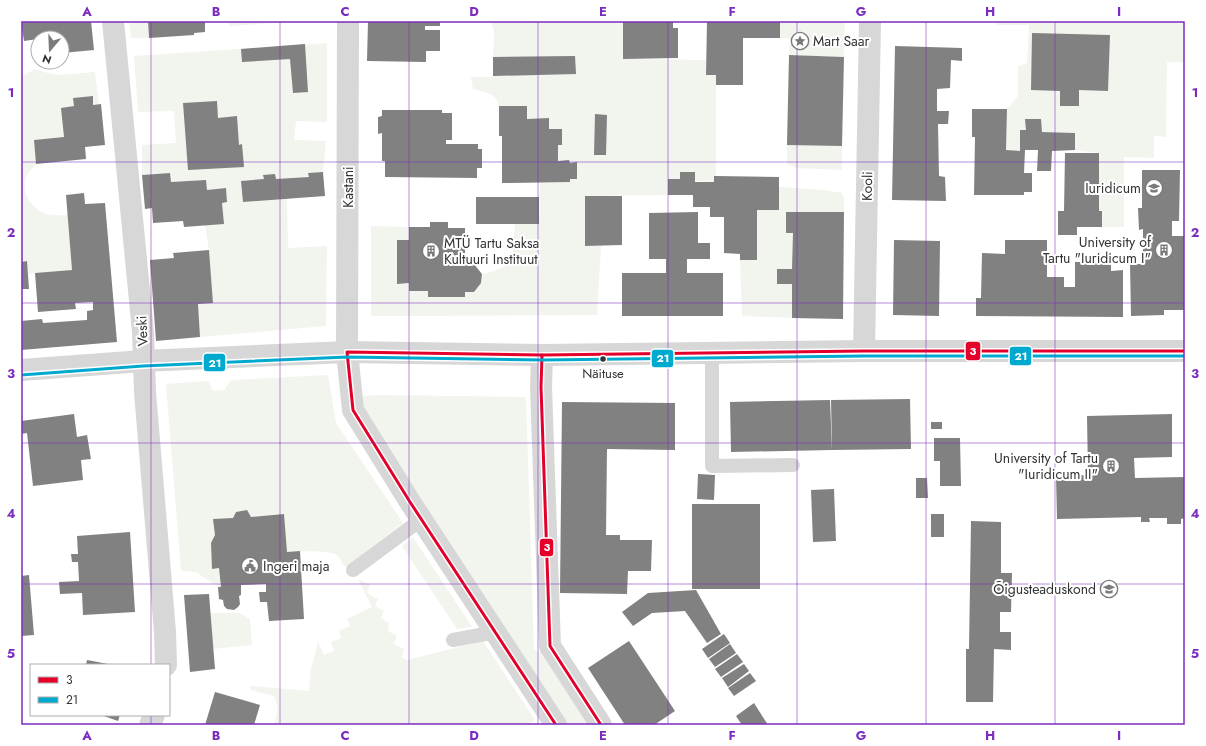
<svg xmlns="http://www.w3.org/2000/svg" width="1206" height="746" font-family="Jost,sans-serif">
<style>
.green{fill:#f1f5ed}
.building{fill:#818181}
.lines{fill:none;stroke-linecap:round;stroke-linejoin:round}
.service{stroke:#d7d7d7;stroke-width:14}
.minor{stroke:#d7d7d7;stroke-width:22}
.tertiary{stroke:#d7d7d7;stroke-width:22}
.bus-1-casing{stroke:#fff;stroke-width:6}
.bus-2-casing{stroke:#fff;stroke-width:6}
.bus-1{stroke:#e4002b;stroke-width:3}
.bus-2{stroke:#00a9ce;stroke-width:3}
.grid{fill:none;stroke:#7b2cbf;stroke-width:1;stroke-opacity:0.55}
.bus-dot{fill:#333;stroke:#fff;stroke-width:1.5}
.labels{text-anchor:middle;dominant-baseline:central;stroke-width:4;stroke-linejoin:round;paint-order:stroke}
.bus-label{font-size:13px;fill:#333;stroke:#fff}
.poi-label{font-size:14px;fill:#333;stroke:#fff;text-anchor:end}
.street-label{font-size:14px;fill:#333;stroke:#fff}
.line-badge{stroke:#fff;stroke-width:1.5}
.badge-label{font-size:11px;text-anchor:middle;font-weight:bold;fill:#fff}
.neatline{fill:none;stroke:#7b2cbf;stroke-width:1.5}
.grid-label{font-size:13px;text-anchor:middle;font-weight:bold;fill:#7b2cbf}
</style>
<rect width="100%" height="100%" fill="#fff"/>
<!-- green -->
<g class="green">
<path d="M 129,21 L 148,21 L 149,38 L 131,38 Z"/>
<path d="M 229,21 L 304,21 L 229,26 Z"/>
<path d="M 490,21 L 623,21 L 623,59 L 706,60 L 706,75 L 716,75 L 716,176 L 714,177 L 714,182 L 668,179 L 668,195 L 585,196 L 585,246 L 601,246 L 597,315 L 371,316 L 371,226 L 409,227 L 474,292 L 481,283 L 483,274 L 491,272 L 506,266 L 513,251 L 515,224 L 539,224 L 540,183 L 502,183 L 502,136 L 499,136 C 499,123 504,98 488,93 C 484,91 478,91 473,89 L 471,77 L 493,77 C 493,70 493,63 493,57 C 493,46 497,31 490,21 Z"/>
<path d="M 780,21 L 845,21 L 844,57 L 789,55 L 790,38 L 780,38 Z"/>
<path d="M 998,21 L 1185,21 L 1185,62 L 1167,62 L 1166,137 L 1154,136 L 1154,158 L 1124,157 L 1124,227 L 1102,227 L 1099,211 L 1099,153 L 1075,150 L 1075,133 L 1042,132 L 1041,120 L 1026,119 L 1026,130 L 1020,130 L 1020,151 L 1006,150 L 1007,109 L 1018,96 L 1018,66 L 1027,64 L 1029,25 L 997,25 Z"/>
<path d="M 327,43 L 327,122 L 296,121 L 294,140 L 326,141 L 323,172 L 309,173 L 309,177 L 242,181 L 287,199 L 288,248 L 327,246 L 326,326 L 200,337 L 198,304 L 213,303 L 209,250 L 205,225 L 222,203 L 227,202 L 226,188 L 207,190 L 206,180 L 171,182 L 170,173 L 142,175 L 142,145 L 176,143 L 174,111 L 138,112 L 134,56 Z"/>
<path d="M 35,69 L 51,74 L 61,75 L 94,72 L 95,73 L 99,104 L 93,105 L 92,96 L 74,98 L 74,106 L 61,108 L 64,137 L 34,140 L 36,164 C 34,167 30,170 28,173 C 19,189 30,209 46,214 C 53,216 61,215 68,215 L 72,270 L 28,274 L 27,261 L 21,262 L 21,77 Z"/>
<path d="M 787,145 L 842,146 L 842,170 L 796,168 L 787,164 Z"/>
<path d="M 779,187 L 824,190 L 842,193 L 844,199 L 844,212 L 792,318 L 742,316 L 740,260 L 757,260 L 757,210 L 779,210 Z"/>
<path d="M 328,375 L 336,423 L 403,523 L 346,567 C 341,564 341,559 337,555 C 330,550 297,551 287,552 L 283,514 L 251,517 L 247,510 L 236,512 L 233,518 L 214,519 L 221,587 L 218,587 L 196,572 L 181,571 L 166,384 L 208,381 L 213,391 L 224,390 L 231,380 Z"/>
<path d="M 380,395 L 526,397 L 534,649 L 539,652 L 542,647 L 591,725 L 567,725 L 369,420 L 364,407 L 362,396 Z"/>
<path d="M 413,537 L 472,627 L 457,629 L 402,546 Z"/>
<path d="M 358,579 L 370,585 L 367,593 L 378,599 L 375,606 L 384,611 L 381,618 L 389,623 L 388,631 L 397,636 L 394,644 L 404,649 L 402,657 L 407,660 L 483,641 L 535,720 L 528,725 L 274,725 L 278,708 L 274,696 L 251,690 L 250,686 L 309,691 L 311,669 L 318,642 L 324,655 L 334,651 L 331,642 L 341,638 L 339,631 L 350,626 L 347,619 L 372,607 Z"/>
<path d="M 211,613 L 239,613 L 250,619 L 252,645 L 213,649 Z"/>
</g>
<!-- building -->
<g class="building">
<path d="M 21,21 L 91,21 L 94,50 L 62,53 L 62,38 L 38,38 L 38,39 L 24,41 Z"/>
<path d="M 148,21 L 205,21 L 205,32 L 194,33 L 194,35 L 149,38 Z"/>
<path d="M 368,21 L 440,21 L 440,26 L 425,26 L 425,30 L 440,30 L 440,51 L 426,51 L 426,62 L 367,61 Z"/>
<path d="M 623,21 L 673,21 L 673,28 L 678,28 L 678,58 L 623,59 Z"/>
<path d="M 707,21 L 780,21 L 780,38 L 743,38 L 743,85 L 716,85 L 716,75 L 706,75 Z"/>
<path d="M 1032,33 L 1110,35 L 1108,91 L 1079,90 L 1079,106 L 1060,106 L 1060,91 L 1031,90 Z"/>
<path d="M 305,44 L 308,92 L 293,93 L 290,59 L 242,62 L 241,49 Z"/>
<path d="M 895,46 L 962,48 L 962,61 L 951,60 L 950,88 L 937,89 L 937,111 L 949,111 L 948,124 L 938,124 L 939,176 L 945,177 L 946,201 L 892,200 Z"/>
<path d="M 789,55 L 844,57 L 842,146 L 787,145 Z"/>
<path d="M 575,56 L 576,74 L 493,76 L 493,57 Z"/>
<path d="M 93,96 L 93,105 L 101,104 L 105,145 L 85,147 L 86,159 L 36,164 L 34,140 L 64,137 L 61,108 L 74,106 L 73,98 Z"/>
<path d="M 217,101 L 218,118 L 237,116 L 239,145 L 242,144 L 244,167 L 188,170 L 183,103 Z"/>
<path d="M 499,106 L 527,106 L 527,119 L 549,118 L 549,129 L 562,129 L 562,145 L 558,145 L 558,161 L 569,160 L 570,163 L 577,162 L 577,179 L 570,179 L 570,182 L 502,183 L 502,136 L 499,136 Z"/>
<path d="M 972,109 L 1007,109 L 1006,150 L 1020,151 L 1020,130 L 1026,130 L 1025,119 L 1041,119 L 1042,132 L 1075,133 L 1075,150 L 1052,151 L 1051,171 L 1037,171 L 1038,150 L 1025,150 L 1024,173 L 1032,173 L 1032,192 L 1024,192 L 1024,195 L 974,195 L 975,137 L 972,137 Z"/>
<path d="M 382,110 L 442,110 L 442,113 L 452,113 L 452,140 L 446,140 L 446,144 L 478,144 L 478,149 L 482,149 L 482,168 L 477,168 L 477,178 L 385,177 L 385,161 L 382,161 L 382,133 L 378,134 L 378,117 L 382,116 Z"/>
<path d="M 595,114 L 607,115 L 606,155 L 594,155 Z"/>
<path d="M 1065,153 L 1099,153 L 1099,211 L 1102,211 L 1102,227 L 1077,227 L 1077,235 L 1058,235 L 1058,211 L 1064,211 Z"/>
<path d="M 1142,170 L 1180,170 L 1179,221 L 1172,221 L 1172,236 L 1185,236 L 1185,310 L 1164,310 L 1164,315 L 1131,316 L 1130,264 L 1143,264 L 1143,229 L 1139,230 L 1138,208 L 1142,208 Z"/>
<path d="M 323,172 L 325,196 L 243,202 L 241,181 L 264,179 L 263,175 L 275,174 L 276,179 L 309,177 L 308,173 Z"/>
<path d="M 680,172 L 695,172 L 695,182 L 714,182 L 714,176 L 716,176 L 779,177 L 779,210 L 757,210 L 757,260 L 740,260 L 740,254 L 724,253 L 724,217 L 710,217 L 710,207 L 693,207 L 693,195 L 668,195 L 668,179 L 680,179 Z"/>
<path d="M 170,173 L 171,182 L 206,180 L 207,190 L 226,188 L 227,202 L 222,203 L 224,224 L 184,227 L 183,221 L 153,223 L 152,208 L 145,209 L 142,175 Z"/>
<path d="M 84,193 L 85,204 L 105,203 L 117,342 L 21,350 L 21,321 L 42,319 L 43,323 L 87,320 L 87,311 L 93,310 L 93,302 L 75,303 L 76,309 L 38,312 L 35,273 L 72,270 L 66,195 Z"/>
<path d="M 585,196 L 622,196 L 622,245 L 585,246 Z"/>
<rect x="476" y="197" width="63" height="27"/>
<path d="M 698,212 L 698,243 L 710,243 L 710,259 L 687,259 L 687,273 L 723,273 L 723,316 L 622,316 L 622,273 L 666,273 L 666,259 L 649,259 L 649,213 Z"/>
<path d="M 786,212 L 844,212 L 843,319 L 792,318 L 792,284 L 777,284 L 777,269 L 792,269 L 793,233 L 786,233 Z"/>
<path d="M 430,222 L 448,222 L 448,228 L 465,228 L 465,263 L 474,264 L 482,274 L 481,283 L 474,292 L 465,292 L 465,297 L 428,297 L 428,291 L 409,291 L 409,283 L 397,284 L 397,240 L 409,240 L 409,227 L 430,227 Z"/>
<path d="M 894,240 L 940,241 L 939,316 L 893,315 Z"/>
<path d="M 1005,240 L 1047,240 L 1047,277 L 1064,277 L 1064,287 L 1075,287 L 1075,262 L 1111,262 L 1111,271 L 1123,270 L 1123,317 L 976,316 L 976,298 L 981,298 L 982,253 L 1005,254 Z"/>
<path d="M 209,250 L 213,303 L 198,304 L 200,337 L 156,341 L 150,260 L 174,258 L 173,253 Z"/>
<path d="M 27,261 L 29,289 L 21,289 L 21,262 Z"/>
<path d="M 910,399 L 911,449 L 832,450 L 831,400 Z"/>
<path d="M 830,400 L 832,450 L 731,452 L 730,402 Z"/>
<path d="M 562,402 L 675,403 L 675,450 L 607,449 L 606,535 L 620,535 L 620,540 L 652,540 L 651,571 L 628,571 L 627,594 L 560,593 Z"/>
<path d="M 74,414 L 77,437 L 87,435 L 91,459 L 81,460 L 83,480 L 33,486 L 27,433 L 21,434 L 21,421 Z"/>
<path d="M 1172,414 L 1172,457 L 1134,458 L 1135,478 L 1185,477 L 1185,518 L 1181,519 L 1181,524 L 1167,524 L 1167,518 L 1149,518 L 1150,522 L 1141,522 L 1141,517 L 1057,519 L 1056,476 L 1088,475 L 1087,416 Z"/>
<rect x="931" y="422" width="11" height="7"/>
<path d="M 934,438 L 960,438 L 961,486 L 940,486 L 940,461 L 934,461 Z"/>
<path d="M 698,474 L 715,475 L 714,500 L 697,499 Z"/>
<path d="M 916,478 L 927,478 L 928,498 L 916,498 Z"/>
<path d="M 834,489 L 836,541 L 813,542 L 811,490 Z"/>
<rect x="692" y="504" width="68" height="85"/>
<path d="M 247,510 L 251,517 L 284,514 L 287,552 L 300,551 L 304,619 L 269,621 L 267,602 L 260,602 L 259,592 L 266,592 L 266,584 L 241,585 L 241,595 L 239,596 L 240,604 L 238,607 L 234,610 L 227,609 L 224,606 L 223,600 L 219,599 L 218,587 L 221,587 L 219,568 L 212,569 L 211,543 L 215,535 L 213,519 L 233,518 L 236,512 Z"/>
<rect x="931" y="514" width="13" height="23"/>
<path d="M 971,521 L 1001,522 L 1001,573 L 1012,573 L 1011,612 L 1000,612 L 1000,632 L 1011,632 L 1011,650 L 994,649 L 993,702 L 966,702 L 966,649 L 969,649 Z"/>
<path d="M 130,532 L 135,612 L 83,615 L 82,593 L 60,594 L 59,582 L 79,581 L 78,562 L 72,562 L 71,554 L 78,554 L 77,536 Z"/>
<path d="M 29,575 L 34,635 L 21,636 L 21,576 Z"/>
<path d="M 696,590 L 721,634 L 707,643 L 685,611 L 652,613 L 633,626 L 622,612 L 648,593 Z"/>
<path d="M 209,594 L 215,669 L 190,672 L 184,595 Z"/>
<path d="M 724,634 L 730,643 L 708,658 L 702,649 Z"/>
<path d="M 629,641 L 675,711 L 654,725 L 625,725 L 588,668 Z"/>
<path d="M 730,644 L 736,653 L 715,667 L 709,659 Z"/>
<path d="M 737,654 L 743,662 L 721,677 L 715,669 Z"/>
<path d="M 87,660 L 108,664 L 108,665 L 86,665 Z"/>
<path d="M 744,664 L 749,671 L 728,687 L 722,678 Z"/>
<path d="M 750,673 L 756,681 L 734,696 L 728,688 Z"/>
<path d="M 215,692 L 260,705 L 254,725 L 205,725 Z"/>
<path d="M 754,703 L 768,725 L 742,725 L 736,716 Z"/>
<path d="M 101,715 L 120,715 L 118,721 Z"/>
</g>
<g class="lines">
<!-- service -->
<g class="service">
<path d="M 712,353 L 712,466 L 793,465"/>
<path d="M 353,570 L 422,519"/>
<path d="M 453,640 L 496,632"/>
</g>
<!-- minor -->
<g class="minor">
<path d="M 113,21 L 143,332 L 145,392 L 165,632 L 166,665"/>
<path d="M 348,21 L 347,352 L 353,410 L 410,502 L 556,725"/>
<path d="M 864,351 L 870,21"/>
<path d="M 542,355 L 541,387 L 550,646 L 601,725"/>
<path d="M 150,725 L 154,715"/>
</g>
<!-- tertiary -->
<path class="tertiary" d="M 21,370 L 143,361 L 347,352 L 542,355 L 864,351 L 1185,351"/>
<defs>
<g id="bus-1">
<path d="M 542,355 L 541,387 L 550,646 L 601,725"/>
<path d="M 556,725 L 410,502 L 353,410 L 347,352 L 542,355 L 864,351 L 1185,351"/>
</g>
<path id="bus-2" d="M 21,375 L 143,366 L 347,357 L 542,360 L 864,356 L 1185,356"/>
</defs>
<!-- bus-1 casing -->
<use href="#bus-1" class="bus-1-casing"/>
<!-- bus-2 casing -->
<use href="#bus-2" class="bus-2-casing"/>
<!-- bus-1 -->
<use href="#bus-1" class="bus-1"/>
<!-- bus-2 -->
<use href="#bus-2" class="bus-2"/>
</g>
<!-- grid -->
<path class="grid" d="M 151,21 L 151,665M 280,21 L 280,725M 409,21 L 409,725M 538,21 L 538,725M 668,21 L 668,725M 797,21 L 797,725M 926,21 L 926,725M 1055,21 L 1055,725M 21,162 L 1185,162M 21,303 L 1185,303M 21,443 L 1185,443M 21,584 L 1185,584M 151,715 L 151,725"/>
<!-- icons -->
<defs>
<symbol id="sight-ring" viewBox="-11 -11 22 22"><circle r="9.5" fill="#fff" stroke="#7a7a7a" stroke-width="1.5"/><path d="M0-6L1.8-2.2L6-1.7L2.9 1.2L3.7 5.4L0 3.3L-3.7 5.4L-2.9 1.2L-6-1.7L-1.8-2.2Z" fill="#7a7a7a"/></symbol>
<symbol id="university-ring" viewBox="-11 -11 22 22"><circle r="9.5" fill="#fff" stroke="#7a7a7a" stroke-width="1.5"/><path d="M0-5L7-2L0 1L-7-2ZM-4 1L0 2.5L4 1V4Q0 6-4 4Z" fill="#7a7a7a"/></symbol>
<symbol id="building-ring" viewBox="-11 -11 22 22"><circle r="9.5" fill="#fff" stroke="#7a7a7a" stroke-width="1.5"/><path d="M-4-6H4V6H1V3H-1V6H-4ZM-2.5-4.3h1.7v1.8h-1.7ZM.8-4.3h1.7v1.8H.8ZM-2.5-1h1.7V.8h-1.7ZM.8-1h1.7V.8H.8Z" fill="#7a7a7a"/></symbol>
<symbol id="civic-ring" viewBox="-11 -11 22 22"><circle r="9.5" fill="#fff" stroke="#7a7a7a" stroke-width="1.5"/><path d="M-.6-6.5H3V-4.5H.6V-3L4-1V1h2V6H-6V1h2V-1L-.6-3ZM-1.2 2.5V6h2.4V2.5Z" fill="#7a7a7a"/></symbol>
</defs>
<g fill-rule="evenodd">
<use href="#sight-ring" x="790" y="31" width="20" height="20"/>
<use href="#university-ring" x="1144" y="178" width="20" height="20"/>
<use href="#building-ring" x="1154" y="240" width="20" height="20"/>
<use href="#building-ring" x="421" y="241" width="20" height="20"/>
<use href="#building-ring" x="1101" y="456" width="20" height="20"/>
<use href="#civic-ring" x="240" y="556" width="20" height="20"/>
<use href="#university-ring" x="1099" y="579" width="20" height="20"/>
</g>
<!-- markers -->
<circle class="bus-dot" cx="603" cy="359" r="3.5"/>
<g class="labels">
<!-- bus labels -->
<g class="bus-label">
<text x="603" y="373">Näituse</text>
</g>
<!-- poi labels -->
<g class="poi-label">
<text x="813" y="41" text-anchor="start">Mart Saar</text>
<text x="1141" y="188">Iuridicum</text>
<text x="1151" y="242">University of<tspan x="1151" dy="16">Tartu "Iuridicum I"</tspan></text>
<text x="444" y="243" text-anchor="start">MTÜ Tartu Saksa<tspan x="444" dy="16">Kultuuri Instituut</tspan></text>
<text x="1098" y="458">University of Tartu<tspan x="1098" dy="16">"Iuridicum II"</tspan></text>
<text x="263" y="566" text-anchor="start">Ingeri maja</text>
<text x="1096" y="589">Õigusteaduskond</text>
</g>
<!-- street labels -->
<g class="street-label">
<text transform="translate(867 186) rotate(-89)">Kooli</text>
<text transform="translate(348 187) rotate(-90)">Kastani</text>
<text transform="translate(142 331) rotate(-93)">Veski</text>
</g>
</g>
<g class="line-badge">
<rect x="965" y="341" width="16" height="20" rx="4" fill="#e4002b"/>
<rect x="1009" y="346" width="23" height="20" rx="4" fill="#00a9ce"/>
<rect x="651" y="349" width="23" height="19" rx="4" fill="#00a9ce"/>
<rect x="203" y="353" width="23" height="19" rx="4" fill="#00a9ce"/>
<rect x="539" y="538" width="15" height="19" rx="4" fill="#e4002b"/>
</g>
<g class="badge-label">
<text x="973" y="355">3</text>
<text x="1021" y="360">21</text>
<text x="663" y="362">21</text>
<text x="215" y="367">21</text>
<text x="547" y="551">3</text>
</g>
<!-- border -->
<rect width="1206" height="746" fill="none" stroke="#ffffff" stroke-width="44"/>
<!-- legend -->
<rect x="30" y="664" width="140" height="52" fill="#ffffff" stroke="#adadad"/>
<rect x="38" y="677" width="20" height="6" fill="#e4002b" stroke="#adadad"/>
<text x="66" y="684" font-size="12" fill="#333333">3</text>
<rect x="38" y="697" width="20" height="6" fill="#00a9ce" stroke="#adadad"/>
<text x="66" y="704" font-size="12" fill="#333333">21</text>
<!-- north arrow -->
<g transform="translate(50 50) rotate(199)"><circle r="19" fill="#ffffff" stroke="#adadad"/>
<path d="M0-3L7 15L0 10L-7 15Z" fill="#7a7a7a"/>
<text y="-6" font-size="11" font-weight="bold" text-anchor="middle" fill="#333333">N</text>
</g>
<rect x="22" y="22" width="1162" height="702" class="neatline"/>
<g class="grid-label">
<text x="87" y="16">A</text>
<text x="216" y="16">B</text>
<text x="345" y="16">C</text>
<text x="474" y="16">D</text>
<text x="603" y="16">E</text>
<text x="732" y="16">F</text>
<text x="861" y="16">G</text>
<text x="990" y="16">H</text>
<text x="1119" y="16">I</text>
<text x="11" y="97">1</text>
<text x="1195" y="97">1</text>
<text x="11" y="237">2</text>
<text x="1195" y="237">2</text>
<text x="11" y="378">3</text>
<text x="1195" y="378">3</text>
<text x="11" y="518">4</text>
<text x="1195" y="518">4</text>
<text x="11" y="658">5</text>
<text x="1195" y="658">5</text>
<text x="87" y="740">A</text>
<text x="216" y="740">B</text>
<text x="345" y="740">C</text>
<text x="474" y="740">D</text>
<text x="603" y="740">E</text>
<text x="732" y="740">F</text>
<text x="861" y="740">G</text>
<text x="990" y="740">H</text>
<text x="1119" y="740">I</text>
</g>
</svg>
